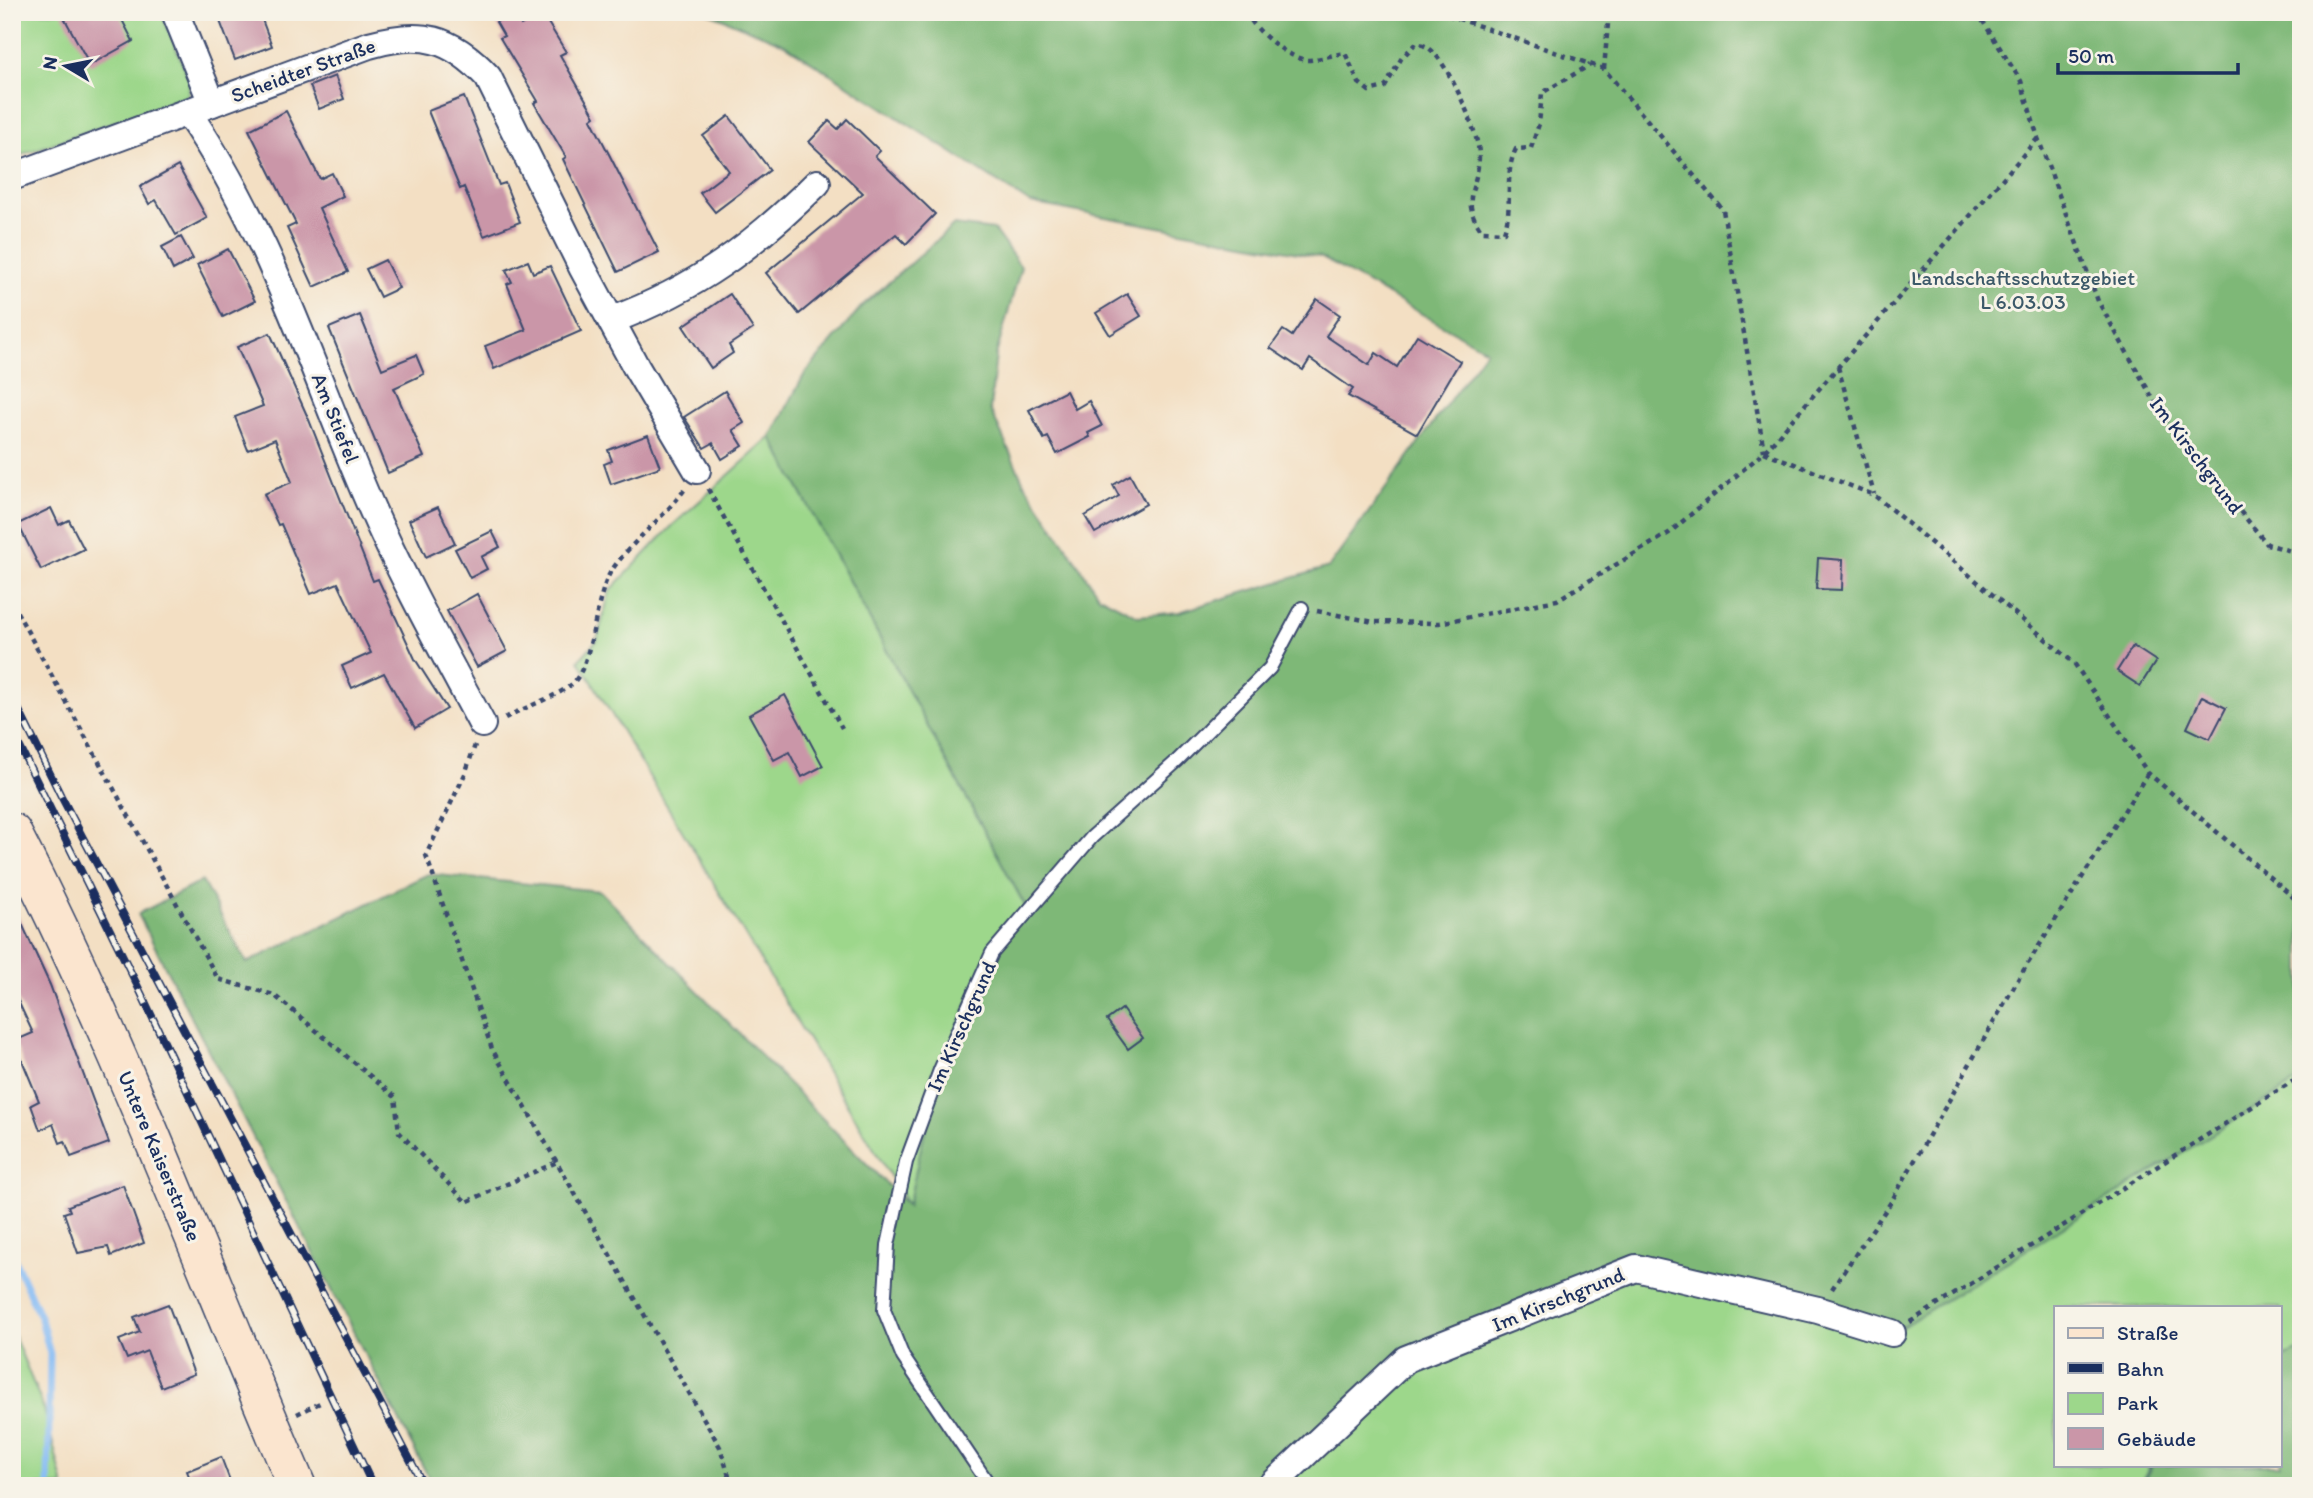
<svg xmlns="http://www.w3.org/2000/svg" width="2313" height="1498" font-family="Itim,sans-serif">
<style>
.green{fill:#9dd78b;stroke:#5c8374;stroke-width:2}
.forest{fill:#7eb877;stroke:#4c746a;stroke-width:2}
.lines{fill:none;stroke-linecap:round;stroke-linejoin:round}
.stream{stroke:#86bcf5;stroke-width:7}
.building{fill:#ca96a8}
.lane-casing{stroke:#3b496d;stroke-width:16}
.street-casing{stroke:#3b496d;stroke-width:30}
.secondary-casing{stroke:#3b496d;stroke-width:40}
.path{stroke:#3b496d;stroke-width:4.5;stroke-dasharray:5 5;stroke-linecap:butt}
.lane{stroke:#fff;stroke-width:12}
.street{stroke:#fff;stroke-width:26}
.secondary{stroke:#fbe5cf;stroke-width:37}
.rail-casing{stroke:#1b2f5e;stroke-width:8}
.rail{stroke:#f7f3e8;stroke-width:5;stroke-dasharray:16;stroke-linecap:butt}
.labels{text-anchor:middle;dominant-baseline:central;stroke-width:6;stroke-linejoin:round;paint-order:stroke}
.street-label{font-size:21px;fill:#1b2f5e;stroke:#f7f3e8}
.park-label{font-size:21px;fill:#3c5969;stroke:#f7f3e8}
</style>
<rect width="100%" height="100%" fill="#f7f3e8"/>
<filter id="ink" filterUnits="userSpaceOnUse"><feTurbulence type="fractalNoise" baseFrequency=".0143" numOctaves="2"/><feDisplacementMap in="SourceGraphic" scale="14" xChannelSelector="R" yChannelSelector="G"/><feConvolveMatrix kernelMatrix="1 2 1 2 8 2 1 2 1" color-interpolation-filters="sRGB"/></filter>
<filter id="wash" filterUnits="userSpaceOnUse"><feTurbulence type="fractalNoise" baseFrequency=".00686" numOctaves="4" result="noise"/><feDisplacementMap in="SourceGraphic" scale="28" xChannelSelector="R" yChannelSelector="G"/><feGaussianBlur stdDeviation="1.57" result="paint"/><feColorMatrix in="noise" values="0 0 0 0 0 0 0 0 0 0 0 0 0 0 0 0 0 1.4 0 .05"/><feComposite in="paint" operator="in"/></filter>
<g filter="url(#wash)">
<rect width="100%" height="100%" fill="#f3dfc3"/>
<!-- green -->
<g class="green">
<path d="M 12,12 L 161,12 L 190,81 L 188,96 L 12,158 Z"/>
<path d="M 771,437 L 1029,913 L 939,1068 L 909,1207 L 579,660 L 597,640 L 610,591 L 673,525 Z"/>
<path d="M 2301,1079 L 2301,1351 L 2280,1358 L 2280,1307 L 2056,1307 L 2056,1465 L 2150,1465 L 2139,1486 L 1267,1486 L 1404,1358 L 1637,1266 L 1892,1333 Z"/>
<path d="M 12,1331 L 44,1409 L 64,1486 L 12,1486 Z"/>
</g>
<!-- forest -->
<g class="forest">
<path d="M 707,12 L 2301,12 L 2301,1079 L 1892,1333 L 1637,1266 L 1404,1358 L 1267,1486 L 433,1486 L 138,914 L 202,881 L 247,963 L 428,874 L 600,891 L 908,1206 L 939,1068 L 992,951 L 1029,913 L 771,437 L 804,375 L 862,306 L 954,225 L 994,230 L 1021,267 L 996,355 L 990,409 L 1023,481 L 1099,596 L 1138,616 L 1179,612 L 1329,567 L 1486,350 L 1320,257 L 1030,203 L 784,44 Z"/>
<path d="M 2301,1350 L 2301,1486 L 2141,1486 L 2152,1465 L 2280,1465 L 2280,1358 Z"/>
</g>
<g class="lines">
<!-- stream -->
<path class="stream" d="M 12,1254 L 41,1319 L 50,1354 L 48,1486"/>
</g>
<g id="blocks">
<!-- building -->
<g class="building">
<path d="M 61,12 L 118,12 L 133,41 L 90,65 Z"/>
<path d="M 241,12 L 259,12 L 272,46 L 235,60 L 220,21 Z"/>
<path d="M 513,12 L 521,25 L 542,13 L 566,52 L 560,55 L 595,116 L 591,119 L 659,252 L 618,272 L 563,159 L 566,157 L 534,103 L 538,101 L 500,38 L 504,36 L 496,22 Z"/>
<path d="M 335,76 L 344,99 L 319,109 L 310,86 Z"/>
<path d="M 464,97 L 499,185 L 505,183 L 520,222 L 484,236 L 464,187 L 460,189 L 428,111 Z"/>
<path d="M 286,111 L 320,179 L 332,173 L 343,196 L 319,208 L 348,272 L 314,287 L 287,228 L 296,224 L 249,130 Z"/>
<path d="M 729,116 L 770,170 L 715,212 L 700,193 L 729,171 L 703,136 Z"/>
<path d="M 847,119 L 880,151 L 875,156 L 935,214 L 906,244 L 896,234 L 799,314 L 766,273 L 863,193 L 809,142 L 829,121 L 838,129 Z"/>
<path d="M 178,166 L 207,218 L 176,235 L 156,200 L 149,204 L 140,187 Z"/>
<path d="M 181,237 L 193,259 L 173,270 L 162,247 Z"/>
<path d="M 228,249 L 255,301 L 223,317 L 197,265 Z"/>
<path d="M 385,260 L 399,288 L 380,297 L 366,269 Z"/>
<path d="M 528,261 L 533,273 L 550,266 L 581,331 L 494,369 L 485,346 L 526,330 L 507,284 L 512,282 L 506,270 Z"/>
<path d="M 730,294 L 753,329 L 729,345 L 733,353 L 711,368 L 683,326 Z"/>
<path d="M 1127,294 L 1141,316 L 1110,335 L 1096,313 Z"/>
<path d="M 1317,299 L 1340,315 L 1326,336 L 1369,365 L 1376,353 L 1397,367 L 1417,335 L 1460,361 L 1417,434 L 1348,396 L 1353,389 L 1310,359 L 1303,370 L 1270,348 L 1283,330 L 1292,336 Z"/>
<path d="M 360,315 L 382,369 L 416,355 L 424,374 L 394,388 L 424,457 L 388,473 L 329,328 Z"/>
<path d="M 270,333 L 309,420 L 373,581 L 378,579 L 415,659 L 447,709 L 415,728 L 384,673 L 352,688 L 342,666 L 371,653 L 338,583 L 311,594 L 281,524 L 278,525 L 264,494 L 292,482 L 275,439 L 248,450 L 235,417 L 263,406 L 237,347 Z"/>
<path d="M 725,391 L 744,423 L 733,430 L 743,446 L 722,459 L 713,443 L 704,448 L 684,417 Z"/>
<path d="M 1066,391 L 1075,409 L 1089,401 L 1102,426 L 1088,433 L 1090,437 L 1057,454 L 1048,437 L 1044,439 L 1029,410 Z"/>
<path d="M 648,435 L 660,467 L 611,484 L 604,464 L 612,461 L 608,450 Z"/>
<path d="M 1130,475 L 1146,504 L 1095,533 L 1085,516 L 1119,496 L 1113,485 Z"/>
<path d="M 438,507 L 455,543 L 426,557 L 409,520 Z"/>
<path d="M 51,508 L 59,525 L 69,520 L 84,549 L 41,570 L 18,524 Z"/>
<path d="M 492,531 L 500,547 L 481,557 L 487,569 L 470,578 L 455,549 Z"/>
<path d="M 1818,558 L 1843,560 L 1842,590 L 1816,589 Z"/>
<path d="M 477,594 L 507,651 L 477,667 L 447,611 Z"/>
<path d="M 2133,646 L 2156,661 L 2140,686 L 2117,671 Z"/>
<path d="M 785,695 L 823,766 L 802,777 L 789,752 L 774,760 L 749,715 Z"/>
<path d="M 2202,696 L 2226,708 L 2210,739 L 2187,728 Z"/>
<path d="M 12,902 L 50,985 L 109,1143 L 71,1157 L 65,1141 L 60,1143 L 53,1124 L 40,1130 L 31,1105 L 39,1101 L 14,1041 L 33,1033 L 12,988 Z"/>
<path d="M 1122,1009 L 1143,1038 L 1128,1049 L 1107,1020 Z"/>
<path d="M 123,1185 L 144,1243 L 111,1256 L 108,1247 L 78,1253 L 64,1213 L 70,1211 L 68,1206 Z"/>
<path d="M 168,1304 L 194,1374 L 161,1387 L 147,1351 L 127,1359 L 119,1340 L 140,1332 L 134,1317 Z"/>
<path d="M 221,1457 L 232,1486 L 193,1486 L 187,1471 Z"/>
</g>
</g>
</g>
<g filter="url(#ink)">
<use href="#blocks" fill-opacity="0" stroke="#3b496d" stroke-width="2"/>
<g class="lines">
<defs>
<path id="lane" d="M 990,1486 L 903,1357 L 884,1310 L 888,1245 L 906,1162 L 940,1070 L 992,953 L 1092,837 L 1177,761 L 1270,668 L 1302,608"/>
<g id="street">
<path d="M 175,12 L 212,103"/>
<path d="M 188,113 C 270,231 312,371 369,502 C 402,578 443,651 482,724"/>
<path d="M 12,177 L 369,45 C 421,30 451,37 488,77 L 582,267 L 636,367 L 697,470"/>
<path d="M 612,320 C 696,289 753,246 817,183"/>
<path d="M 1271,1486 L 1406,1359 L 1636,1268 L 1818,1310 L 1892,1333"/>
</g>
<path id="secondary" d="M 12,832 C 121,1044 203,1267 297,1486"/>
</defs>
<!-- lane casing -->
<use href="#lane" class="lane-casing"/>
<!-- street casing -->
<use href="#street" class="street-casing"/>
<!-- secondary casing -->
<use href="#secondary" class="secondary-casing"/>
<!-- path -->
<g class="path">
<path d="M 1246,12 C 1254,30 1286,57 1306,60 C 1313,61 1335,54 1345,53 L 1359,83 L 1369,91 L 1385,87 L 1401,59 L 1416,43 C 1420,44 1427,46 1430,49 C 1448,63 1480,134 1479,156 C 1478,189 1459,200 1482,231 L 1504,232 C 1514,205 1503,174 1516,149 L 1531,148 L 1539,124 L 1542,93 L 1590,65"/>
<path d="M 1439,12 L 1604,69 L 1723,210 L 1764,451"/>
<path d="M 1977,12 L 2021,81 L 2038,138 L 2098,301 L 2165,420 L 2267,544 L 2301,554"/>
<path d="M 1604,69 L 1609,12"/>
<path d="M 1838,367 L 1874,494"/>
<path d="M 1764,452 L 1874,495 L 2074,663 L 2148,773 L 2301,904"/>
<path d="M 708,489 L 842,728"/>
<path d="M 12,603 L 218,979 L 274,995 L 395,1097 L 399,1132 L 466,1202 L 557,1162"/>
<path d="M 1317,611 L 1374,622 L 1439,623 L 1557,600 L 1669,533 L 1764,452 L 2038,138"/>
<path d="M 505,718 C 524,707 557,697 572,684 C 593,665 594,601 610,573 C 629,543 663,519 685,489"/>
<path d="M 475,745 L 465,774 L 426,855 L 492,1049 L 720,1447 L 732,1486"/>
<path d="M 1832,1289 L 1891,1202 L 2020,976 L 2148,773"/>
<path d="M 1910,1322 L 2301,1076"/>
<path d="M 297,1414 L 322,1402"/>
</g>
<!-- lane -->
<use href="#lane" class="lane"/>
<!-- street -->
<use href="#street" class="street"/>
<!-- secondary -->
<use href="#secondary" class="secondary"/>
<defs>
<g id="rail">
<path d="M 12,696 L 61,796 L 424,1486"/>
<path d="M 12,731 L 141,993 L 373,1486"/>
</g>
</defs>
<!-- rail casing -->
<use href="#rail" class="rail-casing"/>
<!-- rail -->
<use href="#rail" class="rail"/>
</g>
</g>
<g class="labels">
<!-- street labels -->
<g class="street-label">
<text transform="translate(303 70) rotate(-20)">Scheidter Straße</text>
<text transform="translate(336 418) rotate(68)">Am Stiefel</text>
<text transform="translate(2197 455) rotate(53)">Im Kirschgrund</text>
<text transform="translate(961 1026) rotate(-66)">Im Kirschgrund</text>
<text transform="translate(160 1156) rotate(67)">Untere Kaiserstraße</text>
<text transform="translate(1558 1299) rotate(-22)">Im Kirschgrund</text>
</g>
<!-- park labels -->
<g class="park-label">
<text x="2023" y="277">Landschaftsschutzgebiet<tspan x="2023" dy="24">L 6.03.03</tspan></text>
</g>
</g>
<!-- margin -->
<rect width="2313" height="1498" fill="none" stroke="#f7f3e8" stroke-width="42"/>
<!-- legend -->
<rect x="2054" y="1306" width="228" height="161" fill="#f7f3e8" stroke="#9fa5b1" stroke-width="2"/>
<rect x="2068" y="1328" width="35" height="10" fill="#fbe5cf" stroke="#9fa5b1" stroke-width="2"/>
<text x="2117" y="1340" font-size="21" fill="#1b2f5e">Straße</text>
<rect x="2068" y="1363" width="35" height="10" fill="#1b2f5e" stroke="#9fa5b1" stroke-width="2"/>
<text x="2117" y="1376" font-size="21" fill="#1b2f5e">Bahn</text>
<rect x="2068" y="1393" width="35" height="21" fill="#9dd78b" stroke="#9fa5b1" stroke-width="2"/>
<text x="2117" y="1410" font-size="21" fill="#1b2f5e">Park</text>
<rect x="2068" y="1428" width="35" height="21" fill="#ca96a8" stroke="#9fa5b1" stroke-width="2"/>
<text x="2117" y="1446" font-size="21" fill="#1b2f5e">Gebäude</text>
<!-- north arrow -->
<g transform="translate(66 66) rotate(280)" stroke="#f7f3e8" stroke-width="5" paint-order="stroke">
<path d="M0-5L12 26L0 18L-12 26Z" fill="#1b2f5e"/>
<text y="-10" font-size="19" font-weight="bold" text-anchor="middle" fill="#1b2f5e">N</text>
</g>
<!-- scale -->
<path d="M2058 63v10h180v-10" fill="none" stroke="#1b2f5e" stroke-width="3.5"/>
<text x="2068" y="63" font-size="21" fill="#1b2f5e" stroke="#f7f3e8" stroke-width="5" paint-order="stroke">50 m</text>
</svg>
